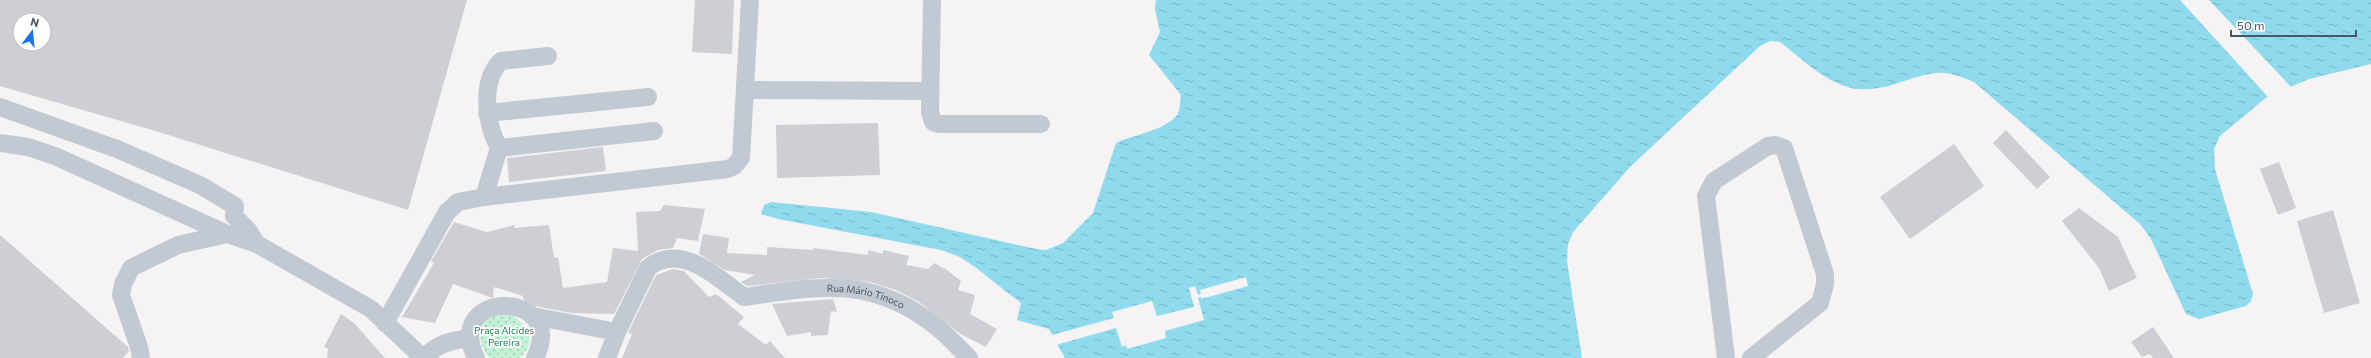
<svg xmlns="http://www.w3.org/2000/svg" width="2371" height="358" font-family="Commissioner,sans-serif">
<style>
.park{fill:url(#park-dots)}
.water{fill:url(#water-ripples)}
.pier{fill:#f5f3f3}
.building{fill:#cdcfd5;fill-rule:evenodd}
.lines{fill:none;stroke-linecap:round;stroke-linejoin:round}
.minor{stroke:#c1cad2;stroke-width:18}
.labels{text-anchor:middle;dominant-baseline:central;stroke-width:3.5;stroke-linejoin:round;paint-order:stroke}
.street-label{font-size:10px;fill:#4a5661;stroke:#fff}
.park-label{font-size:10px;fill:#17864f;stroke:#fff}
</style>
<defs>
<pattern id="park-dots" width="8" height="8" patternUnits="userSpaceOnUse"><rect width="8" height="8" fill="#c3f1d5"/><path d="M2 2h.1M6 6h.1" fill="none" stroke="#a0c6b0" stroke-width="1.8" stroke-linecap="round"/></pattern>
<pattern id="water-ripples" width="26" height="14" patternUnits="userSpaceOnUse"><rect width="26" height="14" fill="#90daee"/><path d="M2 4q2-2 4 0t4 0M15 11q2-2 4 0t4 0" fill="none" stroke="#78b4c4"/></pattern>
</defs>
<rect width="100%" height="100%" fill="#f5f3f3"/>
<!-- park -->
<path class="park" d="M 508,314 C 527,320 539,344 519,358 L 490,358 C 479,347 475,326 492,317 C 496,315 503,315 508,314 Z"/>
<!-- water -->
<path class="water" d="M 1156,0 L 2371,0 L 2371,64 L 2309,79 L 2267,97 L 2220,136 L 2214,149 L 2215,169 L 2253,294 L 2251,301 L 2246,306 L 2199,319 L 2186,314 L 2151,239 L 2140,224 L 1974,82 C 1962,77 1949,72 1936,73 C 1909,76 1886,92 1858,89 C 1829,86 1802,59 1780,42 L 1770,41 L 1760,46 L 1631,166 L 1573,232 L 1568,244 L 1567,261 L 1582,358 L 1065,358 L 1049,329 L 1017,320 L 1021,303 L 975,267 L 960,257 L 941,250 L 778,219 L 761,214 L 764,205 L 771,202 L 871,212 L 1036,249 L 1046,250 L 1063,243 L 1093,213 L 1116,143 C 1132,135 1173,129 1179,111 C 1180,106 1180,100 1181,95 L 1149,55 L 1160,32 L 1155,9 Z"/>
<!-- pier -->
<g class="pier">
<path d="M 2180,0 L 2209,0 L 2292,88 L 2269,98 Z"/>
<path d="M 1246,277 L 1248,286 L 1201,299 L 1201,297 L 1198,298 L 1204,320 L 1165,331 L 1166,338 L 1127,349 L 1126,345 L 1122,347 L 1116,328 L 1056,345 L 1052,335 L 1114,318 L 1112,312 L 1152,301 L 1157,316 L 1194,307 L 1189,288 L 1195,286 L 1198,295 L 1201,294 L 1200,290 Z"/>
</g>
<!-- building -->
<g class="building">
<path d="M 0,0 L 467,0 L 408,210 L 162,133 L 0,86 ZM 20,20 L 44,20 L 44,44 L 20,44 Z"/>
<path d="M 695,0 L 734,0 L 732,54 L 692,52 Z"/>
<path d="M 878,123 L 880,175 L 777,178 L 776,125 Z"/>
<path d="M 2006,130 L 2050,177 L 2037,189 L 1993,143 Z"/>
<path d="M 1954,144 L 1984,186 L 1910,239 L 1880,197 Z"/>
<path d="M 603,147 L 606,171 L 509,182 L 507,158 Z"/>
<path d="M 2279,162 L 2296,208 L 2278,215 L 2260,169 Z"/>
<path d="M 664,205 L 705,209 L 698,241 L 677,238 L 673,248 L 658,250 L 642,259 L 614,314 L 571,313 L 535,306 L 523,299 L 523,296 L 494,287 L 493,298 L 453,284 L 435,323 L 402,317 L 434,263 L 431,261 L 454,222 L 487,232 L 515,225 L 514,228 L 549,225 L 554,258 L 558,257 L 563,288 L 607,282 L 613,248 L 638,251 L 636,212 L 660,211 Z"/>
<path d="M 2079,208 L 2118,237 L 2137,278 L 2109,291 L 2099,268 L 2062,221 Z"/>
<path d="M 2333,210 L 2360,303 L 2324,313 L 2297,221 Z"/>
<path d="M 703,234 L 729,238 L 727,253 L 767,255 L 767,247 L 813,250 L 813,248 L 868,255 L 868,250 L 883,254 L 883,250 L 909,256 L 906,265 L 928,269 L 934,263 L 947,270 L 961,281 L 958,290 L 975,295 L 970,314 L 997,329 L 986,347 L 959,333 L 919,302 L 896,290 L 870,282 L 821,278 L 747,286 L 741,282 L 755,275 L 725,270 L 699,254 Z"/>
<path d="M 0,235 L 128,347 L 129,351 L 123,358 L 0,358 Z"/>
<path d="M 673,269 L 684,271 L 709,297 L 716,294 L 744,317 L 738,324 L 766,345 L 770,341 L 785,358 L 622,358 L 632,334 L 628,333 L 656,275 Z"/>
<path d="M 833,299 L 837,312 L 831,311 L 828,335 L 811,336 L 811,332 L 787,336 L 772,304 Z"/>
<path d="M 341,314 L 354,323 L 385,358 L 327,358 L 328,349 L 324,347 Z"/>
<path d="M 2153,327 L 2174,358 L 2153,358 L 2150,354 L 2142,357 L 2131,342 Z"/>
</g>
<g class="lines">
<!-- minor -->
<g class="minor">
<path d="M 932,0 L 930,112 L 933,122 L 938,124 L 1041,124"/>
<path d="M 745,90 L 930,91"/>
<path d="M 0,107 L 117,149 L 200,185 L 235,206 L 234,216 L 248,230 L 257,244"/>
<path d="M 487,113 L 648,97"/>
<path d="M 0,143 L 28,147 L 55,156 L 227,234"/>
<path d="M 499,148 L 654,131"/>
<path d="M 484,197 L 499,148 C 486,125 480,81 501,61 L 548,56"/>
<path d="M 532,316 L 617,332 L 607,358"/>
<path d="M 385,323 L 447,212 L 458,202 L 484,197 L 728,169 L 734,166 L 741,158 L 750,0"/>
<path id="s1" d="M 617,332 L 648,268 C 681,241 718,278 744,297 C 821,286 873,275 938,328 C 949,337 959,348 969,358"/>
<path d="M 141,358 L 139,347 L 121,295 L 123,284 L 131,268 L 178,245 L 227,234 L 257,244 L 371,309 L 423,358"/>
<path d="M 424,358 C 438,343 450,341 470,338"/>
<path d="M 476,358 C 442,288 569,289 535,358"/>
<path d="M 1726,358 L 1706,196 L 1714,181 L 1768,146 L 1775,145 L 1784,148 L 1825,274 L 1825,284 L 1820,303 L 1751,358"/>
</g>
</g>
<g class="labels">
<!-- street labels -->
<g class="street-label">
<text stroke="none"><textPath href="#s1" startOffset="304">Rua Mário Tinoco</textPath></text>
</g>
<!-- park labels -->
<g class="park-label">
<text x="504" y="330">Praça Alcides<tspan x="504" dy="12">Pereira</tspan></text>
</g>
</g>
<!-- north arrow -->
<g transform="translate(32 32) rotate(16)"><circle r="19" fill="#ffffff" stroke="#b7bbc0"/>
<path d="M0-3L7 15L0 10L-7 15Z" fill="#1a73e8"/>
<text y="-6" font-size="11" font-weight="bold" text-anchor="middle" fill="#4a5661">N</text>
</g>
<!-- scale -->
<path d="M2231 30v6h125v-6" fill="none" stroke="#4a5661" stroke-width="2"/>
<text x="2237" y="30" font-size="12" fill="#4a5661" stroke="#ffffff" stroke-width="3" paint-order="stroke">50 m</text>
</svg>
